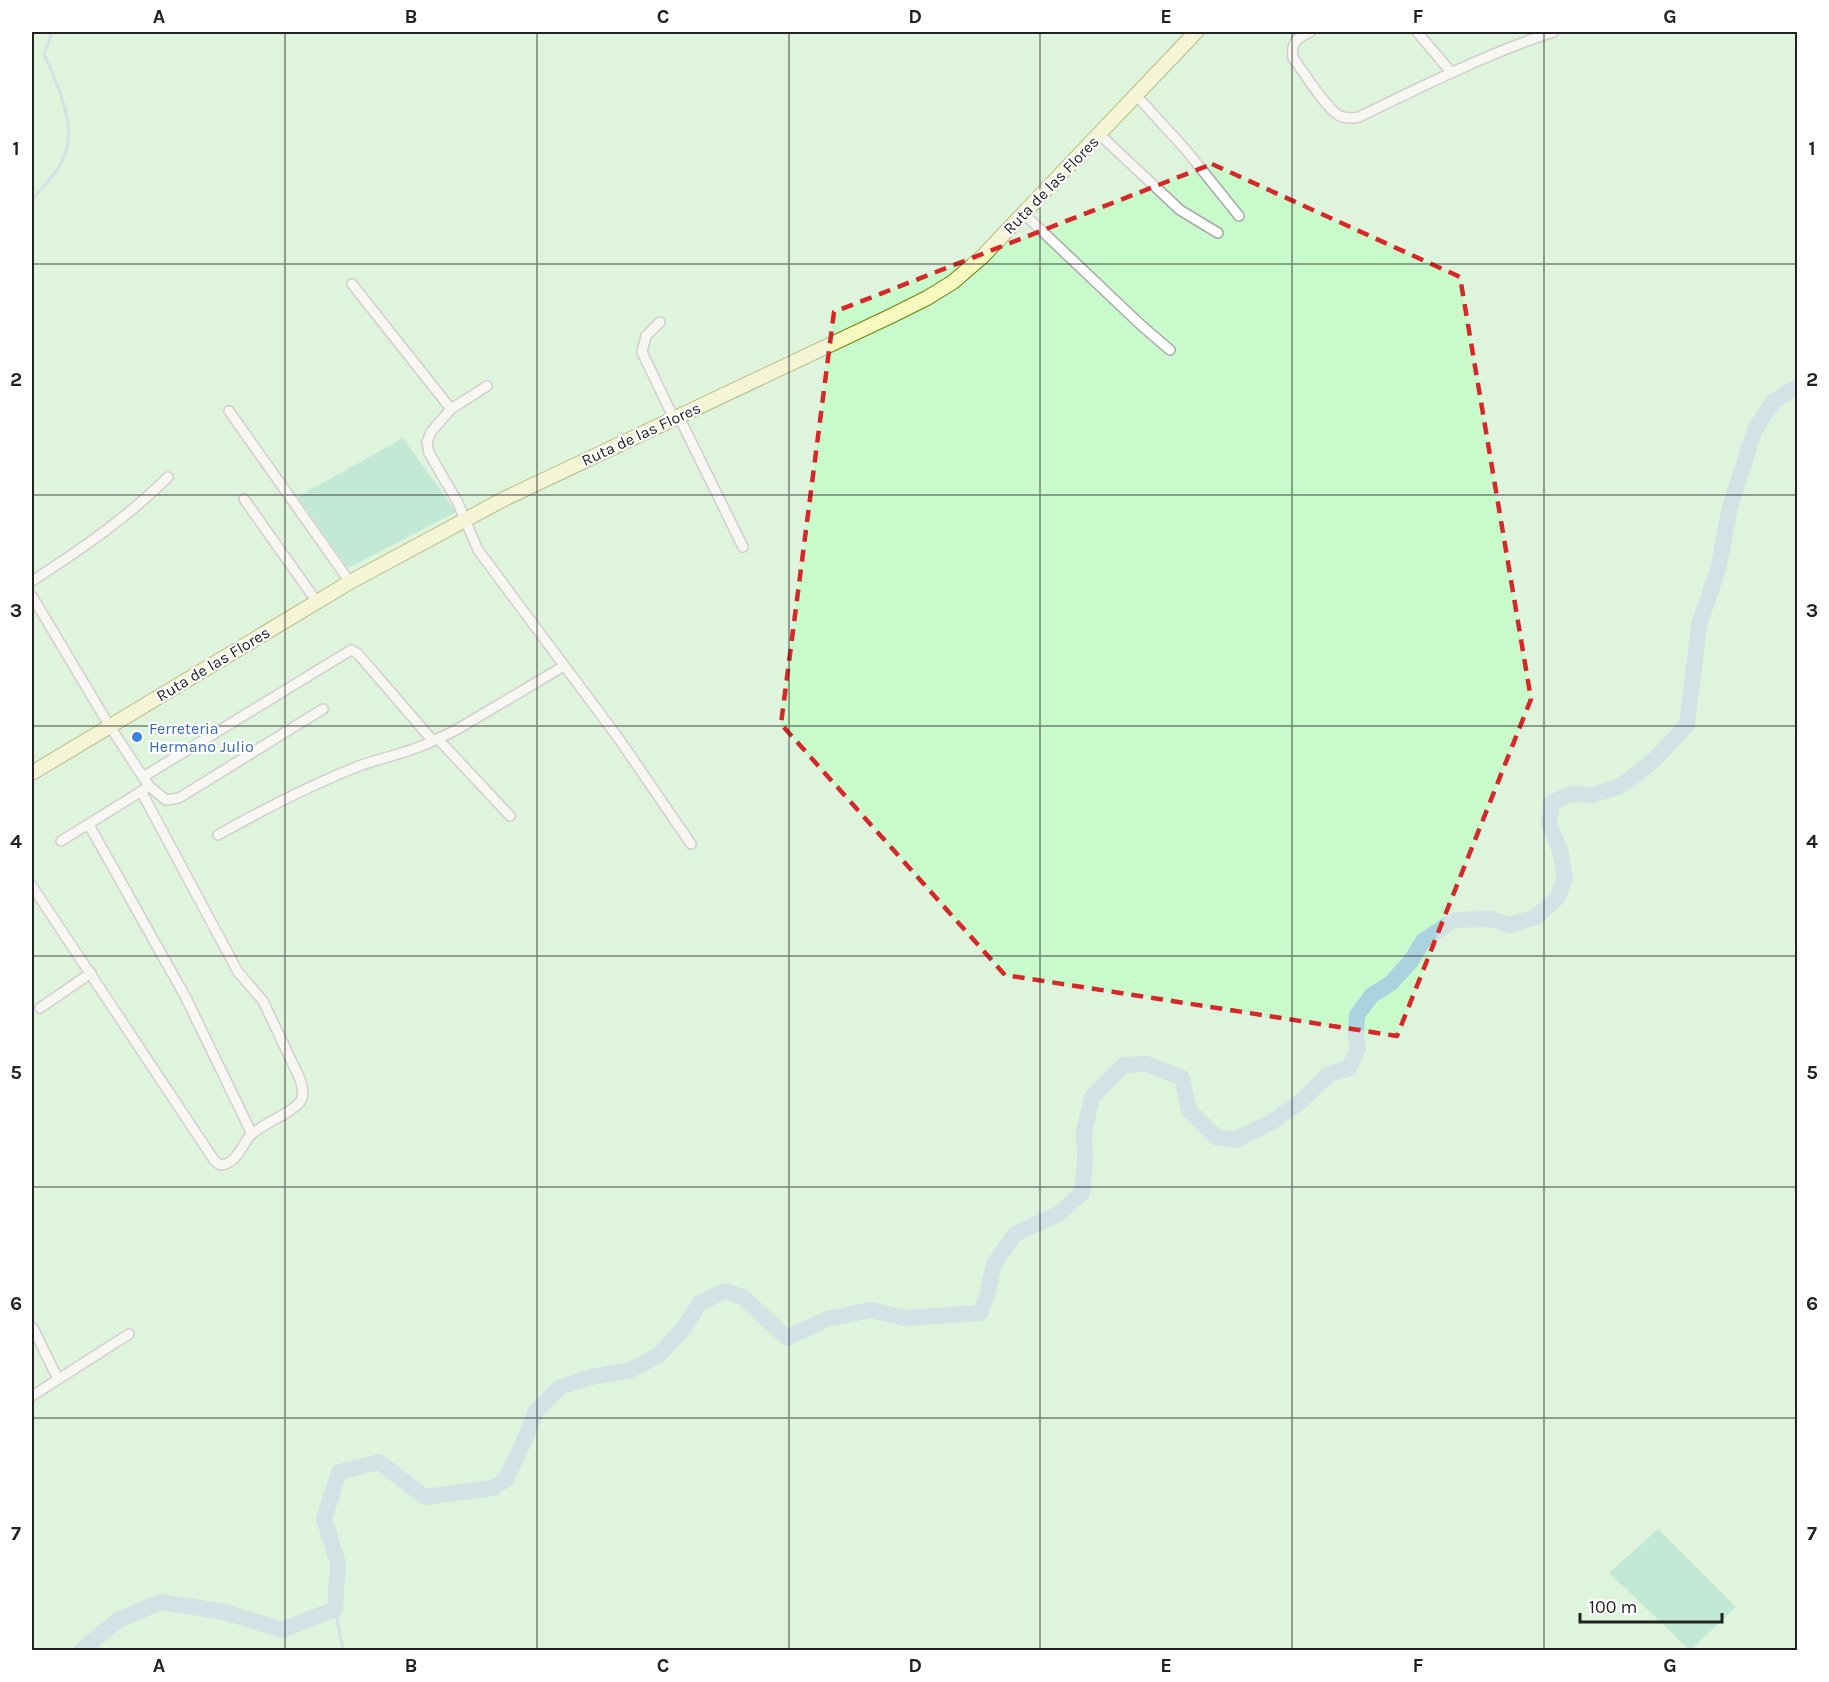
<svg xmlns="http://www.w3.org/2000/svg" width="1829" height="1682" font-family="Karla,sans-serif">
<style>
.park{fill:#c8facc}
.pitch{fill:#88e0be}
.lines{fill:none;stroke-linecap:round;stroke-linejoin:round}
.stream{stroke:#aad3df;stroke-width:3}
.river{stroke:#aad3df;stroke-width:16}
.minor-casing{stroke:#a9a9a9;stroke-width:12}
.secondary-casing{stroke:#707d05;stroke-width:16}
.minor{stroke:#fff;stroke-width:9}
.secondary{stroke:#f7fabf;stroke-width:14}
.marked{fill:none;stroke:#d62828;stroke-width:4.5;stroke-dasharray:12 8;stroke-linejoin:round}
.grid{fill:none;stroke:#222;stroke-width:1.5;stroke-opacity:0.55}
.shop-dot{fill:#3f7fe0;stroke:#fff;stroke-width:2}
.labels{text-anchor:middle;dominant-baseline:central;stroke-width:4.5;stroke-linejoin:round;paint-order:stroke}
.street-label{font-size:16px;fill:#222;stroke:#fff}
.shop-label{font-size:16px;fill:#366cbe;stroke:#fff;text-anchor:start}
.neatline{fill:none;stroke:#222;stroke-width:2}
.grid-label{font-size:20px;text-anchor:middle;font-weight:bold;fill:#222}
</style>
<rect width="100%" height="100%" fill="#f2efe9"/>
<!-- park -->
<rect class="park" x="32" y="32" width="1765" height="1618"/>
<!-- pitch -->
<g class="pitch">
<path d="M 403,438 L 456,512 L 348,568 L 298,497 Z"/>
<path d="M 1658,1529 L 1736,1607 L 1690,1650 L 1609,1573 Z"/>
</g>
<g class="lines">
<!-- stream -->
<g class="stream">
<path d="M 32,199 C 44,185 59,172 65,154 C 77,124 56,82 44,54 L 52,32"/>
<path d="M 335,1609 L 343,1650"/>
</g>
<!-- river -->
<path class="river" d="M 82,1650 L 118,1620 L 161,1602 L 225,1612 L 282,1630 L 335,1609 L 338,1563 L 324,1519 L 339,1472 L 379,1462 L 425,1497 L 493,1488 L 506,1479 L 524,1441 L 536,1411 L 560,1387 L 591,1377 L 631,1370 L 659,1355 L 683,1329 L 700,1303 L 725,1291 L 743,1297 L 787,1338 L 827,1319 L 871,1310 L 905,1318 L 980,1313 L 987,1296 L 994,1264 L 1015,1234 L 1058,1214 L 1082,1193 L 1085,1160 L 1084,1133 L 1092,1097 L 1124,1065 L 1147,1064 L 1182,1078 L 1189,1110 L 1216,1137 L 1235,1140 L 1272,1122 L 1300,1102 L 1329,1074 L 1349,1068 L 1358,1049 L 1356,1035 L 1357,1015 L 1372,995 L 1391,983 L 1411,961 L 1423,941 L 1454,920 L 1491,919 L 1510,925 L 1536,917 L 1558,897 L 1565,878 L 1560,850 L 1549,824 L 1552,802 L 1571,794 L 1593,795 L 1621,786 L 1653,761 L 1687,725 L 1699,625 L 1718,570 L 1730,507 L 1755,429 L 1773,402 L 1793,389 L 1798,388"/>
<defs>
<g id="minor">
<path d="M 1310,32 C 1296,38 1291,43 1293,58 C 1304,72 1326,109 1340,116 C 1347,119 1352,118 1359,117 C 1423,86 1486,54 1553,32"/>
<path d="M 1417,32 L 1451,72"/>
<path d="M 1135,94 L 1186,150 L 1239,216"/>
<path d="M 1099,134 L 1180,210 L 1218,233"/>
<path d="M 1023,213 L 1142,326 L 1170,350"/>
<path d="M 352,284 L 451,409"/>
<path d="M 660,322 L 646,336 L 642,352 L 674,419"/>
<path d="M 487,386 L 451,409 L 431,432 L 427,442 L 429,453 L 457,501 L 478,550 L 619,739 L 691,844"/>
<path d="M 229,411 L 350,582"/>
<path d="M 679,417 L 743,547"/>
<path d="M 244,499 L 317,602"/>
<path d="M 32,581 C 80,550 127,518 168,477"/>
<path d="M 32,596 L 109,725 L 143,777 L 149,786 L 166,800 L 179,798 L 323,709"/>
<path d="M 438,739 L 510,816"/>
<path d="M 143,777 L 351,650 L 358,654 L 433,741 L 456,730 L 564,666"/>
<path d="M 89,825 L 185,996 L 252,1134"/>
<path d="M 218,835 C 264,809 308,786 359,766 C 383,757 409,753 433,741"/>
<path d="M 61,841 L 145,789"/>
<path d="M 32,886 L 214,1160 L 220,1165 C 238,1164 241,1144 252,1134 C 266,1121 288,1116 300,1102 C 305,1095 302,1087 300,1079 L 263,1001 L 238,972 L 142,793"/>
<path d="M 40,1008 L 91,973"/>
<path d="M 33,1328 L 58,1379"/>
<path d="M 32,1396 L 129,1334"/>
</g>
<path id="secondary" d="M 32,773 L 350,582 L 504,499 L 891,316 L 927,298 L 953,282 L 982,257 L 1196,32"/>
</defs>
<!-- minor casing -->
<use href="#minor" class="minor-casing"/>
<!-- secondary casing -->
<use href="#secondary" class="secondary-casing"/>
<!-- minor -->
<use href="#minor" class="minor"/>
<!-- secondary -->
<use href="#secondary" class="secondary"/>
</g>
<!-- marked area -->
<path d="M0 0H1829V1682H0ZM 1212,164 L 1460,277 L 1531,699 L 1397,1036 L 1005,975 L 781,724 L 834,312 Z" fill="#f2efe9" fill-opacity=".55" fill-rule="evenodd"/>
<path class="marked" d="M 1212,164 L 1460,277 L 1531,699 L 1397,1036 L 1005,975 L 781,724 L 834,312 Z"/>
<!-- grid -->
<path class="grid" d="M 285,32 L 285,1650M 537,32 L 537,1650M 789,32 L 789,1650M 1040,32 L 1040,1650M 1292,32 L 1292,1650M 1544,32 L 1544,1650M 32,264 L 1798,264M 32,495 L 1798,495M 32,726 L 1798,726M 32,956 L 1798,956M 32,1187 L 1798,1187M 32,1418 L 1798,1418"/>
<!-- markers -->
<circle class="shop-dot" cx="137" cy="737" r="6"/>
<g class="labels">
<!-- street labels -->
<g class="street-label">
<text transform="translate(1051 185) rotate(-46)">Ruta de las Flores</text>
<text transform="translate(641 434) rotate(-25)">Ruta de las Flores</text>
<text transform="translate(213 664) rotate(-31)">Ruta de las Flores</text>
</g>
<!-- shop labels -->
<g class="shop-label">
<text x="149" y="728">Ferreteria<tspan x="149" dy="18">Hermano Julio</tspan></text>
</g>
</g>
<!-- border -->
<rect width="1829" height="1682" fill="none" stroke="#ffffff" stroke-width="66"/>
<!-- scale -->
<path d="M1580 1613v9h142v-9" fill="none" stroke="#222222" stroke-width="3"/>
<text x="1589" y="1613" font-size="18" fill="#222222" stroke="#ffffff" stroke-width="4.5" paint-order="stroke">100 m</text>
<rect x="33" y="33" width="1763" height="1616" class="neatline"/>
<g class="grid-label">
<text x="159" y="23">A</text>
<text x="411" y="23">B</text>
<text x="663" y="23">C</text>
<text x="915" y="23">D</text>
<text x="1166" y="23">E</text>
<text x="1418" y="23">F</text>
<text x="1670" y="23">G</text>
<text x="16" y="155">1</text>
<text x="1812" y="155">1</text>
<text x="16" y="386">2</text>
<text x="1812" y="386">2</text>
<text x="16" y="617">3</text>
<text x="1812" y="617">3</text>
<text x="16" y="848">4</text>
<text x="1812" y="848">4</text>
<text x="16" y="1079">5</text>
<text x="1812" y="1079">5</text>
<text x="16" y="1310">6</text>
<text x="1812" y="1310">6</text>
<text x="16" y="1540">7</text>
<text x="1812" y="1540">7</text>
<text x="159" y="1672">A</text>
<text x="411" y="1672">B</text>
<text x="663" y="1672">C</text>
<text x="915" y="1672">D</text>
<text x="1166" y="1672">E</text>
<text x="1418" y="1672">F</text>
<text x="1670" y="1672">G</text>
</g>
</svg>
